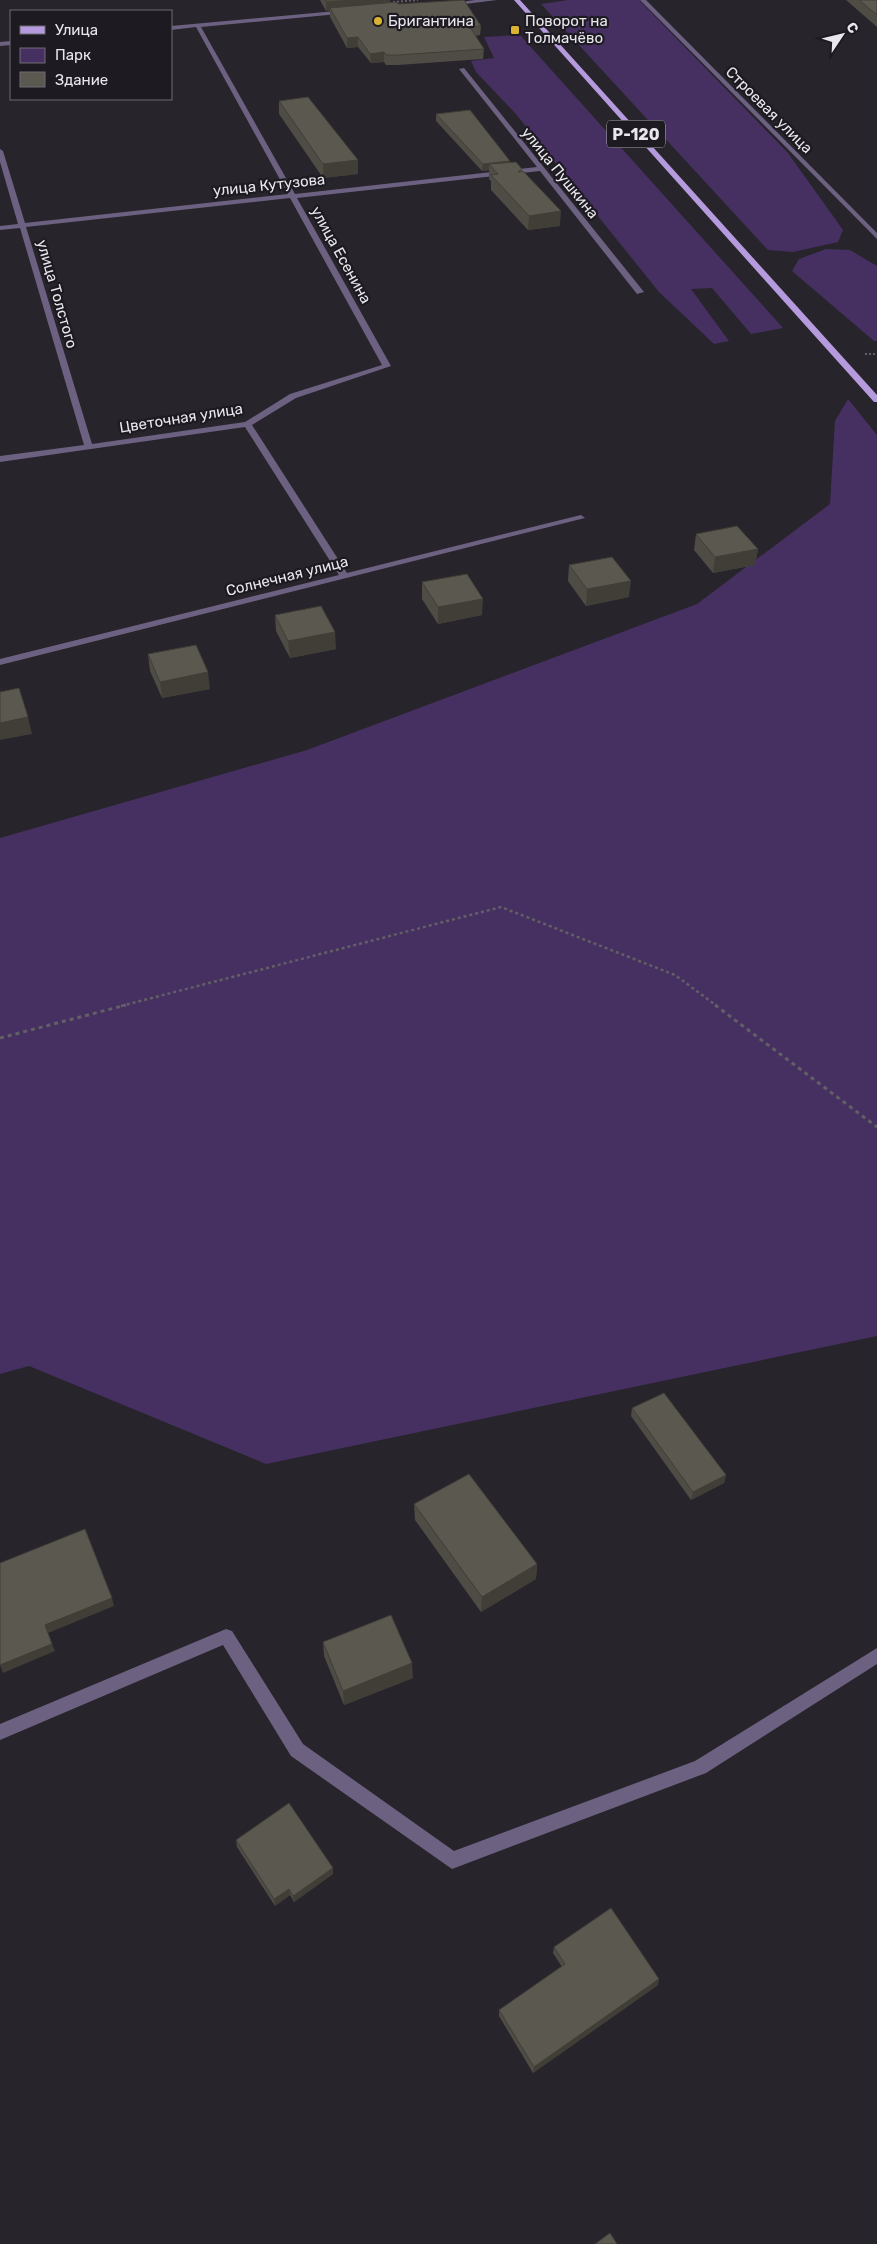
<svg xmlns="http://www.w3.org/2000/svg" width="877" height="2244" font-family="Rubik,sans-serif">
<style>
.green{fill:#463062}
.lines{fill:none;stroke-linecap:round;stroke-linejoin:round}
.path-far2{stroke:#625f65;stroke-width:2;stroke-dasharray:2 2;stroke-linecap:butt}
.path-far1{stroke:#625f65;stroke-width:2.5;stroke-dasharray:3 3;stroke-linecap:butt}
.path{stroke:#625f65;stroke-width:3;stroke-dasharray:4 4;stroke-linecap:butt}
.minor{fill:#6d6181;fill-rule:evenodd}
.major{fill:#b59bdd;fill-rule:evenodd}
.wall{fill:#4e4c44}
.shaded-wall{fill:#403e37}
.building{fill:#5b584f;stroke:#403e37}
.poi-dot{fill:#dab333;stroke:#1d1a22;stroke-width:2}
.labels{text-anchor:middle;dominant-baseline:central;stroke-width:4.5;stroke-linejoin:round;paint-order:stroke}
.far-poi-label{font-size:15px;fill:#e9e7ec;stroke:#1d1a22;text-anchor:start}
.far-street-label{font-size:15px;fill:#e9e7ec;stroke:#1d1a22}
.shield{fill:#1d1a22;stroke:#acaaaf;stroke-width:1}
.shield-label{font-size:16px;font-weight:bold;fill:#e9e7ec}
</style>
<rect width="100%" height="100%" fill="#27242b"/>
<!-- green -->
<g class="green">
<path d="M 568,0 L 639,0 L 788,153 L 843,230 L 838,242 L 793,252 L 768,250 L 541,4 Z"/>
<path d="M 520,35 L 783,328 L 751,334 L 712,288 L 691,289 L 729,341 L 714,344 L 659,292 L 515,113 L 476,72 L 471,61 L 494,58 L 484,37 Z"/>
<path d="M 826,249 L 850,250 L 877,266 L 877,341 L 874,341 L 792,271 L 799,259 Z"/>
<path d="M 848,399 L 877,435 L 877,1336 L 266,1464 L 29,1366 L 0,1374 L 0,838 L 307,750 L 697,604 L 830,504 L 835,421 Z"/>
</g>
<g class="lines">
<!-- path-far2 -->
<g class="path-far2">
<path d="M 393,2 L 418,0"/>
<path d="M 865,354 L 877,354"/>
</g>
<!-- path-far1 -->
<path class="path-far1" d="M 121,1006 L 501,907 L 675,975 L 717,1006"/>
<!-- path -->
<g class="path">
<path d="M 715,1005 L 877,1127"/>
<path d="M 0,1038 L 126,1005"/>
</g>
<!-- minor -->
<g class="minor">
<path d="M 475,0 L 497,0 L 449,6 L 446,4 Z"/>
<path d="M 640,0 L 646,0 L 877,233 L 877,239 Z"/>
<path d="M 347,10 L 349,13 L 201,27 L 295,194 L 537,167 L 459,69 L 464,68 L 644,292 L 637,294 L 540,171 L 297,198 L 391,366 L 296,398 L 252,425 L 347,573 L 581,515 L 585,518 L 0,665 L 0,659 L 339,575 L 245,427 L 0,462 L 0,456 L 84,445 L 20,228 L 0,230 L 0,226 L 18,224 L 0,162 L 0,149 L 3,151 L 25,223 L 288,194 L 196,27 L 171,30 L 171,26 ZM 290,198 L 382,365 L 290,394 L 245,422 L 92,444 L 26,227 Z"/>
<path d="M 11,41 L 11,45 L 0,46 L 0,42 Z"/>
<path d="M 226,1629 L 232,1631 L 303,1744 L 454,1851 L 695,1761 L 877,1648 L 877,1664 L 706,1773 L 452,1869 L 291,1756 L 223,1645 L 0,1740 L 0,1724 Z"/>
</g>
<!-- major -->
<path class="major" d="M 514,0 L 520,0 L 877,395 L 877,402 L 874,402 Z"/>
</g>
<!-- wall -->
<g class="wall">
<path d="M 320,0 L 390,0 L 390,2 L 481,26 L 480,35 L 475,36 L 484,49 L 483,59 L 398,65 L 386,65 L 384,62 L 371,63 L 358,47 L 347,48 L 330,17 L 330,11 L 326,11 Z"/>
<path d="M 846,0 L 877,0 L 877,27 Z"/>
<path d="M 279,101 L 358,174 L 323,178 L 279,114 Z"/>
<path d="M 436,114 L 510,162 L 521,171 L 560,226 L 528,230 L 491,190 L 491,181 L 489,179 L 489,170 L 482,171 L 436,121 Z"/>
<path d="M 696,534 L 758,549 L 755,565 L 713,573 L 694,550 Z"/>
<path d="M 569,565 L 629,597 L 586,606 L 568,581 Z"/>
<path d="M 422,582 L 482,615 L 438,624 L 422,599 Z"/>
<path d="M 275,615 L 336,649 L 290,658 L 276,631 Z"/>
<path d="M 148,654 L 210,689 L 162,698 L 150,671 Z"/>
<path d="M 632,1408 L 726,1475 L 724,1483 L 691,1500 L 631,1416 Z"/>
<path d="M 414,1504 L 537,1564 L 536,1579 L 481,1612 L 415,1520 Z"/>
<path d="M 323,1642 L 413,1678 L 344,1705 L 324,1656 Z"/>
<path d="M 236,1840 L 333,1874 L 294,1902 L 290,1895 L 275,1906 L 237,1847 Z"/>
<path d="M 554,1947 L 658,1985 L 533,2073 L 499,2016 L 499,2010 L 562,1967 L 553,1953 Z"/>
</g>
<!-- shaded-wall -->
<g class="shaded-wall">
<path d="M 352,0 L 390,0 L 390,5 L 330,8 L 330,11 L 326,11 L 326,2 Z"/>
<path d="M 358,37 L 358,47 L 347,48 L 347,38 Z"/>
<path d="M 384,52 L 384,62 L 371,63 L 370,54 Z"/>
<path d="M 358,160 L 358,174 L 323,178 L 323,164 Z"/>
<path d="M 510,161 L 510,168 L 489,164 L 489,170 L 482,171 L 483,164 Z"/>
<path d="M 561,211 L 560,226 L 528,230 L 529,216 Z"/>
<path d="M 758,549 L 755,565 L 713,573 L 715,557 Z"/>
<path d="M 631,581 L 629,597 L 586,606 L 587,589 Z"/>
<path d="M 483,599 L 482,615 L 438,624 L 438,607 Z"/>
<path d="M 335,632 L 336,649 L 290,658 L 288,641 Z"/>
<path d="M 208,672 L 210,689 L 162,698 L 160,682 Z"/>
<path d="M 28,717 L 32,734 L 0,740 L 0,723 Z"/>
<path d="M 726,1475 L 724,1483 L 691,1500 L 693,1492 Z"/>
<path d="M 537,1564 L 536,1579 L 481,1612 L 482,1597 Z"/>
<path d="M 112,1598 L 114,1606 L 48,1633 L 45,1625 Z"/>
<path d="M 52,1644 L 55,1651 L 3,1673 L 0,1665 Z"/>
<path d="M 412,1663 L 413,1678 L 344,1705 L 343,1691 Z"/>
<path d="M 333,1868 L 333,1874 L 294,1902 L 293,1896 Z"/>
<path d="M 289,1889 L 290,1895 L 275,1906 L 274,1899 Z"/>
<path d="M 659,1979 L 658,1985 L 533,2073 L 534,2067 Z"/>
</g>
<!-- building -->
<g class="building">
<path d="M 325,0 L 352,0 L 326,2 Z"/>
<path d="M 464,0 L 481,26 L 470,27 L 484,49 L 398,55 L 386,55 L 384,52 L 370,54 L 358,37 L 347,38 L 330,8 L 396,2 L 398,4 Z"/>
<path d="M 859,0 L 877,0 L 877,15 Z"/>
<path d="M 308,97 L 358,160 L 323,164 L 279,101 Z"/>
<path d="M 470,110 L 510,161 L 483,164 L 436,114 Z"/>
<path d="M 516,162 L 522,169 L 518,172 L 523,171 L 561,211 L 529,216 L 491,175 L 498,174 L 489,164 Z"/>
<path d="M 737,526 L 758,549 L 715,557 L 696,534 Z"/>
<path d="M 612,557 L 631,581 L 587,589 L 569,565 Z"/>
<path d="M 467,574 L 483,599 L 438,607 L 422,582 Z"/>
<path d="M 321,606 L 335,632 L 288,641 L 275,615 Z"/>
<path d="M 196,645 L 208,672 L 160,682 L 148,654 Z"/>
<path d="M 19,688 L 28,717 L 0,723 L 0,692 Z"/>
<path d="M 664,1393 L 726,1475 L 693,1492 L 632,1408 Z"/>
<path d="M 469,1474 L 537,1564 L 482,1597 L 414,1504 Z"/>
<path d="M 85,1529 L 112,1598 L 45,1625 L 52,1644 L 0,1665 L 0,1563 Z"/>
<path d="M 391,1615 L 412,1663 L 343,1691 L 323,1642 Z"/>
<path d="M 289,1803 L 333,1868 L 293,1896 L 289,1889 L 274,1899 L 236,1840 Z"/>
<path d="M 611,1908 L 659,1979 L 534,2067 L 499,2010 L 565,1964 L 554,1947 Z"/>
<path d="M 610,2233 L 617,2244 L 595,2244 Z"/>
</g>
<!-- markers -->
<g class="poi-dot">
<circle cx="378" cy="21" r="5"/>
<rect x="510" y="25" width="10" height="10" rx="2.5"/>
</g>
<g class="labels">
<!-- far-poi labels -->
<g class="far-poi-label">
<text x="388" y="21">Бригантина</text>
<text x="525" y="21">Поворот на<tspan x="525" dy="17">Толмачёво</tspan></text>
</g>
<!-- far-street labels -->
<g class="far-street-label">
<text transform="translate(769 110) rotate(45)">Строевая улица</text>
<text transform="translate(560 173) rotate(51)">улица Пушкина</text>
<text transform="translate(269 185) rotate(-6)">улица Кутузова</text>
<text transform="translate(341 255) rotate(61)">улица Есенина</text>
<text transform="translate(57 294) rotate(74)">улица Толстого</text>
<text transform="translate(181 418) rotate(-9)">Цветочная улица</text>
<text transform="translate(287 576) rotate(-14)">Солнечная улица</text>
</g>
<!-- shield labels -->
<rect class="shield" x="607" y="120.5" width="58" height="27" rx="4"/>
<g class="shield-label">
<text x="636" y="134">Р-120</text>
</g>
</g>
<!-- legend -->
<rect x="10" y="10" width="162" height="90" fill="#1d1a22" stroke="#6f6c73"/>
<rect x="20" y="26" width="25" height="8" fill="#b59bdd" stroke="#6f6c73"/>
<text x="55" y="35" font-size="15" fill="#e9e7ec">Улица</text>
<rect x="20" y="48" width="25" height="15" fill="#463062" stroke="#6f6c73"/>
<text x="55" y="60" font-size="15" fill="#e9e7ec">Парк</text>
<rect x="20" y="72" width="25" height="15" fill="#5b584f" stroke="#6f6c73"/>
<text x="55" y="85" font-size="15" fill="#e9e7ec">Здание</text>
<!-- north arrow -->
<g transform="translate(842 35) rotate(55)" stroke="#1d1a22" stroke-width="4" paint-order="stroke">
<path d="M0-4L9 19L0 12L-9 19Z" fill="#e9e7ec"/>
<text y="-8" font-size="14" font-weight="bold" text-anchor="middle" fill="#e9e7ec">С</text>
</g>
</svg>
